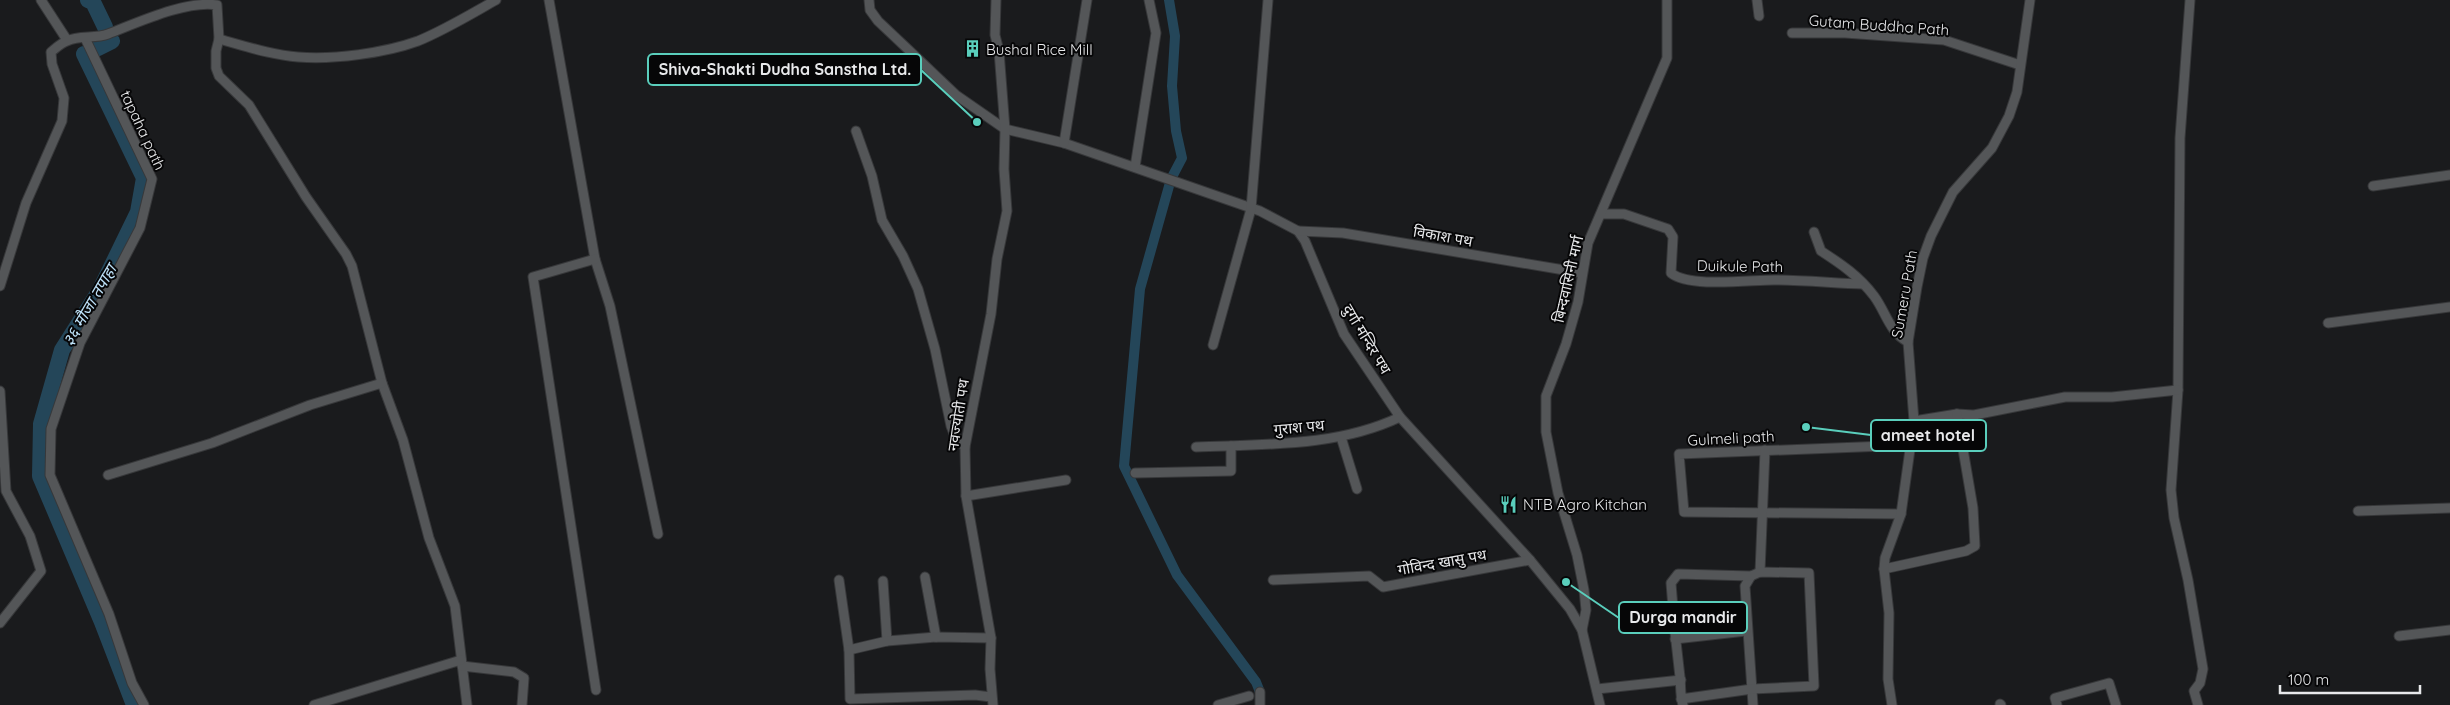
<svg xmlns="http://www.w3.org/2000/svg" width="2450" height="705" font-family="Quicksand,'Noto Sans Devanagari',sans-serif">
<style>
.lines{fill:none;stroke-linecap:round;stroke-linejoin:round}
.canal{stroke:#244659;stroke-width:10}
.river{stroke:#244659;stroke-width:16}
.street-casing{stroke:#37383a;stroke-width:11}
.street{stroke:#545658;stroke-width:9}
.labels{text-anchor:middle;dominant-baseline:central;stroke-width:4;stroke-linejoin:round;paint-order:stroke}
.street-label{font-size:15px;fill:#e8e9eb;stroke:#060607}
.poi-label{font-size:15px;fill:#e8e9eb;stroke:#060607;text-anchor:start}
.water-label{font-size:16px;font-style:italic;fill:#bee2f9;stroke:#060607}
.leader{fill:none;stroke:#5acebc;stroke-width:2}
.callout-dot{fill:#5acebc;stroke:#060607;stroke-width:2}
.callout{fill:#060607;stroke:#5acebc;stroke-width:2}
.callout-label{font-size:16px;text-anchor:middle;font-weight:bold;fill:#e8e9eb}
</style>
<rect width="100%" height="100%" fill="#1a1b1d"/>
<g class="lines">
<!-- canal -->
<path class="canal" d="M 1169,0 L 1175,36 L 1172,86 L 1176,131 L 1182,158 L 1171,179 L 1140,289 L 1124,466 L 1177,575 L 1256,682 L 1260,692"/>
<!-- river -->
<g class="river">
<path d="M 88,0 L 93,2 L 105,27"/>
<path d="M 98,48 L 112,41"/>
<path d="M 84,54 L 144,178 L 138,212 L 100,290 L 62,350 L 41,424 L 40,476 L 102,622 L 134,705"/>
</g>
<defs>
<g id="street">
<path d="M 41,0 L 67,40"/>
<path d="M 549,0 L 595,259 L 610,306 L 658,534"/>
<path d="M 869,0 L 870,10 L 878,21 L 914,55 L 956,95 L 1005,129 L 1064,143 L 1260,211 L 1298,231 L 1305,241 L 1344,334 L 1400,417 L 1530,560 L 1570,609 L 1582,630 L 1600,705"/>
<path d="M 1757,0 L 1759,16"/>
<path d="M 2190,0 L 2180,138 L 2178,390 L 2171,490 L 2174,518 L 2188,580 L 2203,669 L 2200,683 L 2194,691 L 2198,705"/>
<path d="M 1792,33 L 1845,33 L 1944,40 L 2020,65"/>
<path d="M 85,38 L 152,179 L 140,228 L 80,343 L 51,429 L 50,475 L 109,614 L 132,683 L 144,705"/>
<path d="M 219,39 L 216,51 L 216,68 L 219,76 L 249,105 L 306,197 L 346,254 L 352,266 L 382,383 L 403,440 L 429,538 L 455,606 L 467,705"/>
<path d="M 856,131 L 872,176 L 882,220 L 903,256 L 918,289 L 935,349 L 951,426 L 955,436 L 965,447"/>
<path d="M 1064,143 L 1087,0"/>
<path d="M 1135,167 L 1156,33 L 1149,0"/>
<path d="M 2373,186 L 2450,175"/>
<path d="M 1602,214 L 1624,214 L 1668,229 L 1673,237 L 1671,273 C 1689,288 1750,280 1774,280 C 1804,280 1833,283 1863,284"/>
<path d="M 1298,231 L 1343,233 L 1582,273"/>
<path d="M 1814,232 L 1821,251 C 1841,264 1859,276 1874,296 C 1886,312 1889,332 1908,342"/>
<path d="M 595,259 L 533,277 L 596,690"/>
<path d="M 0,286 L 26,203 L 62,121 L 64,98 L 52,64 L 51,52 C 56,48 61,43 67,41 C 79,35 95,39 108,34 C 137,23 186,0 217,5 L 219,39 C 245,46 271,55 298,57 C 333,60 385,53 418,41 C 445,30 471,14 496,0"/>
<path d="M 2328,323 L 2450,307"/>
<path d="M 1213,345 L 1251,209 L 1268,0"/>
<path d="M 0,391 L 6,491 L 30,536 L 41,571 L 0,623"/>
<path d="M 1914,421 L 1957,414 L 1974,415 L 2065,397 L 2112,397 L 2178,390"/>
<path d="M 1341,437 L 1357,489"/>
<path d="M 1196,447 C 1265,444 1337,447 1400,417"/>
<path d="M 1135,473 L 1231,471 L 1231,446"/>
<path d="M 108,475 L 212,443 L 310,405 L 382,383"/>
<path d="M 966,496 L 1066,480"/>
<path d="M 2358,511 L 2450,508"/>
<path d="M 1901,514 L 1684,512 L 1679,454 L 1910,445"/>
<path d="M 1884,569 L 1966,551 L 1975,546 L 1973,508 L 1957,414"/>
<path d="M 1760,572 L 1765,450"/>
<path d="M 1751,576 L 1745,586 L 1753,705"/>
<path d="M 925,577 L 936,637"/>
<path d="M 839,580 L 849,650"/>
<path d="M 1273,580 L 1369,576 L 1383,587 L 1530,560"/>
<path d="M 883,581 L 887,641"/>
<path d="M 1582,630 L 1586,610 L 1584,590 L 1577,555 L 1558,493 L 1546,432 L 1546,396 L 1566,344 L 1578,302 L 1588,243 L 1667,58 L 1667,0"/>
<path d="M 2399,636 L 2450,630"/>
<path d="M 1675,639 L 1746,631"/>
<path d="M 462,666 L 514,672 L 524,678 L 522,705"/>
<path d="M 1597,689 L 1681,680"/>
<path d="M 991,697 L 975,695 L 850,699 L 849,650 L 887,641 L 936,637 L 991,638"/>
<path d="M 1681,699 L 1752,689 L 1814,686 L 1809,573 L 1760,572 L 1751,576 L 1678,574 L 1671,583 C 1673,615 1676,646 1680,677 C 1681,687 1680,696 1683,705"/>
<path d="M 2000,704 L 2001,705"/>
<path d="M 314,705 L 461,660"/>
<path d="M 993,705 L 990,669 L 991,638 L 966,496 L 965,447 L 991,314 L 997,259 L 1007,211 L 1004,169 L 1005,129 L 999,51 L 995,35 L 996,0"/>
<path d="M 1218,705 L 1249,696"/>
<path d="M 1260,705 L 1260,692"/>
<path d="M 1892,705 L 1888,679 L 1889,613 L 1884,569 L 1885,558 L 1901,514 L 1914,421 L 1908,342 L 1917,287 L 1923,258 L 1931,236 L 1953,192 L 1992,148 L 2009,116 L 2017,92 L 2030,0"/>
<path d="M 2057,705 L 2055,698 L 2109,683 L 2116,705"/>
</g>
</defs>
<!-- street casing -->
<use href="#street" class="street-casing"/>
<!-- street -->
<use href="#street" class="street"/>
</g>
<!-- icons -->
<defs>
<symbol id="building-bare" viewBox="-9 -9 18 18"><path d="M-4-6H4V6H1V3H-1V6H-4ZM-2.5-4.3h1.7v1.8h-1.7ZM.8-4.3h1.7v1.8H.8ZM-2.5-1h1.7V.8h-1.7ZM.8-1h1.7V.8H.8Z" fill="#5acebc" stroke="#060607" stroke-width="2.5" paint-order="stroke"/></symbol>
<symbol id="restaurant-bare" viewBox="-9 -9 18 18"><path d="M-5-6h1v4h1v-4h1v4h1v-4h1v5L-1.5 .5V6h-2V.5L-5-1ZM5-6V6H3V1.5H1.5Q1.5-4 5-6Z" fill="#5acebc" stroke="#060607" stroke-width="2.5" paint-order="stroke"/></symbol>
</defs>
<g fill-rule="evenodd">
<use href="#building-bare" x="960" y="36" width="25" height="25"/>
<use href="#restaurant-bare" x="1496" y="492" width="25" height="25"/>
</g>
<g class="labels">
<!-- street labels -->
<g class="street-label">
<text transform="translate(1879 25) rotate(4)">Gutam Buddha Path</text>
<text transform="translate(143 130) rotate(65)">tapaha path</text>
<text transform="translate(1443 236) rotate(10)">विकाश पथ</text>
<text transform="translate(1740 266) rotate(1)">Duikule Path</text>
<text transform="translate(1568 279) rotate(-77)">बिन्दवासिनी मार्ग</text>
<text transform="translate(1904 294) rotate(-80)">Sumeru Path</text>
<text transform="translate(1367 339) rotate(59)">दुर्गा मन्दिर पथ</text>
<text transform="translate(958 415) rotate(-81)">नवज्योती पथ</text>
<text transform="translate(1299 427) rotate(-5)">गुराश पथ</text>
<text transform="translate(1731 438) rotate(-3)">Gulmeli path</text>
<text transform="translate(1442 562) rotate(-10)">गोविन्द खासु पथ</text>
</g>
<!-- poi labels -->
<g class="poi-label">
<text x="986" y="49">Bushal Rice Mill</text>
<text x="1523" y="504">NTB Agro Kitchan</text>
</g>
<!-- water labels -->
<g class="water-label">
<text transform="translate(89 305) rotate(-60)">३६ मौजा तपाहा</text>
</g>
</g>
<!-- callouts -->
<path class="leader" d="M977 122L921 70M1806 427L1871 435M1566 582L1619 618"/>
<g class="callout-dot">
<circle cx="977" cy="122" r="5"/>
<circle cx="1806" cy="427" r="5"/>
<circle cx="1566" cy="582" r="5"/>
</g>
<g class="callout">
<rect x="648" y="54" width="273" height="31" rx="5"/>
<rect x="1871" y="420" width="115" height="31" rx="5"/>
<rect x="1619" y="602" width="128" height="31" rx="5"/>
</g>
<g class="callout-label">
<text x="785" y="75">Shiva-Shakti Dudha Sanstha Ltd.</text>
<text x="1928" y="441">ameet hotel</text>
<text x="1683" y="623">Durga mandir</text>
</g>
<!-- scale -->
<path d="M2280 685v8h140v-8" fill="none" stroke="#e8e9eb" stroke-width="2.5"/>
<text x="2288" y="685" font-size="15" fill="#e8e9eb" stroke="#060607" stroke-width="4" paint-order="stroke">100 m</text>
</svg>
